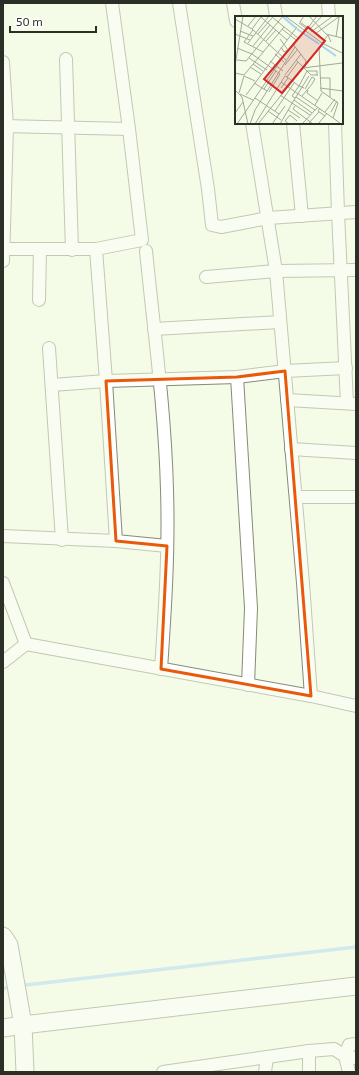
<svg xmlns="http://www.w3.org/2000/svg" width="359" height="1075" font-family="'Exo 2',sans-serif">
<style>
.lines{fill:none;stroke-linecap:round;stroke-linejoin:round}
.stream{stroke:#a6d4f8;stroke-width:3.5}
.street-casing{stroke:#858b77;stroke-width:14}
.secondary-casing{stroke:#858b77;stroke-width:19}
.street{stroke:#fff;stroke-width:12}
.secondary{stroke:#fff;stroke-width:17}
.marked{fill:none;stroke:#e8590c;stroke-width:3;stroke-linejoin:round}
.inset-river{fill:none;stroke:#a6d4f8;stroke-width:2}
.inset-road{fill:none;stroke:#a4a999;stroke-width:1}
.view{fill:#d62828;fill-opacity:0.15;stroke:#d62828;stroke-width:2}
.inset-edge{fill:none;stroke:#2c2f26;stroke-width:2}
</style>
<rect width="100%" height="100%" fill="#f4fbe6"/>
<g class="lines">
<!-- stream -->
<g class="stream">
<path d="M 26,985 L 356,947"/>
<path d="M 3,988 L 6,988"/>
</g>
<defs>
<g id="street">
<path d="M 179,3 L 208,189 L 212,225 L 221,227 L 268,218 L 356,212"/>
<path d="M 233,3 L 236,21"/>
<path d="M 274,3 L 276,17"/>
<path d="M 328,3 L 329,17"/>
<path d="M 66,59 L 72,250"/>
<path d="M 3,62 L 7,126 L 3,261"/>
<path d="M 252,123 L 276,271 L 303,583 L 311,696"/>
<path d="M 293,123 L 302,216"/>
<path d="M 335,123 L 338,213 L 347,403"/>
<path d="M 3,126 L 129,129"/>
<path d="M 3,249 L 96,249 L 142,240 L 129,129 L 112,3"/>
<path d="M 96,249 L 106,381 L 116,541 L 167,546"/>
<path d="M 146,251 C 154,331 165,410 167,490 C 169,550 165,610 161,669"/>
<path d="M 206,277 L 276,271 L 356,270"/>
<path d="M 39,300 L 40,249"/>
<path d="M 154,329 L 280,322"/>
<path d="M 49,348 L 62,540"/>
<path d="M 237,377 L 251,608 L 248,685"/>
<path d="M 52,385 L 106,381 L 237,377 L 285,371 L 346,368"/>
<path d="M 287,400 L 356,404"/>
<path d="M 291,449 L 356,453"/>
<path d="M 296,497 L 356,497"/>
<path d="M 3,536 L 116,541"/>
<path d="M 3,583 L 26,644 L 311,696 L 356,706"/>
<path d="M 3,662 L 26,644"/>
<path d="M 309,1051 L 309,1072"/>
<path d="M 163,1072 L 309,1051 L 334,1049 L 345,1056 L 356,1058"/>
<path d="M 265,1072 L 267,1057"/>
<path d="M 349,1072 L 345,1056 L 349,1045 L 356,1044"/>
</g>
<g id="secondary">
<path d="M 3,936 L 9,945 L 23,1025 L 25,1072"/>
<path d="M 3,1028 L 23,1025 L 356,986"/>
</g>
</defs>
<!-- street casing -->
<use href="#street" class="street-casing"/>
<!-- secondary casing -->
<use href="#secondary" class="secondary-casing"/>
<!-- street -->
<use href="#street" class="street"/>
<!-- secondary -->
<use href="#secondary" class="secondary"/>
</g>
<!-- marked area -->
<path d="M0 0H359V1075H0ZM 285,371 L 311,696 L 161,669 L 167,546 L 116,541 L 106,381 L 237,377 Z" fill="#f4fbe6" fill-opacity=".55" fill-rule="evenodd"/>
<path class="marked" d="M 285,371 L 311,696 L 161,669 L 167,546 L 116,541 L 106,381 L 237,377 Z"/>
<!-- overview -->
<g transform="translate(235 16)">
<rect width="108" height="108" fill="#f4fbe6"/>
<path class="inset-river" d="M 48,1 L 61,12M 62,13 L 84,28M 87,30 L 101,40"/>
<path class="inset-road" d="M 48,0 L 43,6 L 63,22 L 58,28 L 71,45 L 70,51M 50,0 L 87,27 L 107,37M 69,0 L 65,6 L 89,24M 74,0 L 91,18 L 107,22M 0,3 L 17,13 L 51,44M 64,7 L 72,13 L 82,0M 13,10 L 21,0M 17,13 L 26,1 L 52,24M 47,13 L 61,24M 18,14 L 9,26 L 28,36M 74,14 L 87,0M 5,15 L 18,20M 76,16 L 98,0M 108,17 L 108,49M 0,18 L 15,24M 23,18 L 37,2M 80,18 L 105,0M 101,21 L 104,1M 45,23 L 53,34 L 49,36 L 46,31M 31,25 L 41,14M 96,26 L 93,19 L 84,31 L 86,75 L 103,87 L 98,102 L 105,107M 13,27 L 34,0M 18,30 L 35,9M 2,32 L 17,38 L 45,58 L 34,76M 40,38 L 49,46M 14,42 L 32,54M 2,44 L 11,45 L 43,6 L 36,0M 35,45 L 48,55M 63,46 L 76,59 L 83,59M 18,48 L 28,55M 50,49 L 62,34M 0,50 L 8,0M 15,51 L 26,58M 0,57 L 9,59 L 49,11M 50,59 L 66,38M 74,60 L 59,84 L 77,97M 52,61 L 64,70 L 57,80 L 60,82M 85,62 L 95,62 L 95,81M 46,66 L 98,102M 19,67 L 32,75M 46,72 L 53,62M 69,72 L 64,70 L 72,55 L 82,55 L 82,59M 85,72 L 108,75M 29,73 L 41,55M 0,74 L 7,81 L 13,108M 73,74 L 72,77 L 83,85M 4,77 L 9,60 L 20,65M 5,78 L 18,84M 11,79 L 62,11M 45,79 L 75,99M 67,80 L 77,68 L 80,63 L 77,61 L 70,73M 61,81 L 80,94M 20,82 L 44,98M 80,89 L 87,77M 60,90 L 58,93 L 78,108M 85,92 L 83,95 L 90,100M 53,94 L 65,102M 33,95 L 46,104M 40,95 L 59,67M 90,96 L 100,83M 96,96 L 102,85M 0,97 L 8,86M 84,107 L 92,97M 2,108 L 46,44M 15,108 L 20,94 L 60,31M 20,108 L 50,60 L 52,61 L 63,46 L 61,44M 23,108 L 68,52 L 107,47M 37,108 L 50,90M 45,108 L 59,84M 54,108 L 50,105 L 55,99 L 62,105M 67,108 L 83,91M 73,108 L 84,96"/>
<path class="view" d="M 73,11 L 90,25 L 47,77 L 29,63 Z"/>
<rect width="108" height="108" class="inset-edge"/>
</g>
<!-- border -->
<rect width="359" height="1075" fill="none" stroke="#2c2f26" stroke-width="8"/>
<!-- scale -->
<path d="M10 26v6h86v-6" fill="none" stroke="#2c2f26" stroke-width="2"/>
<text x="16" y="26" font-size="12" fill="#2c2f26" stroke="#ffffff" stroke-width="3" paint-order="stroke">50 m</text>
</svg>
